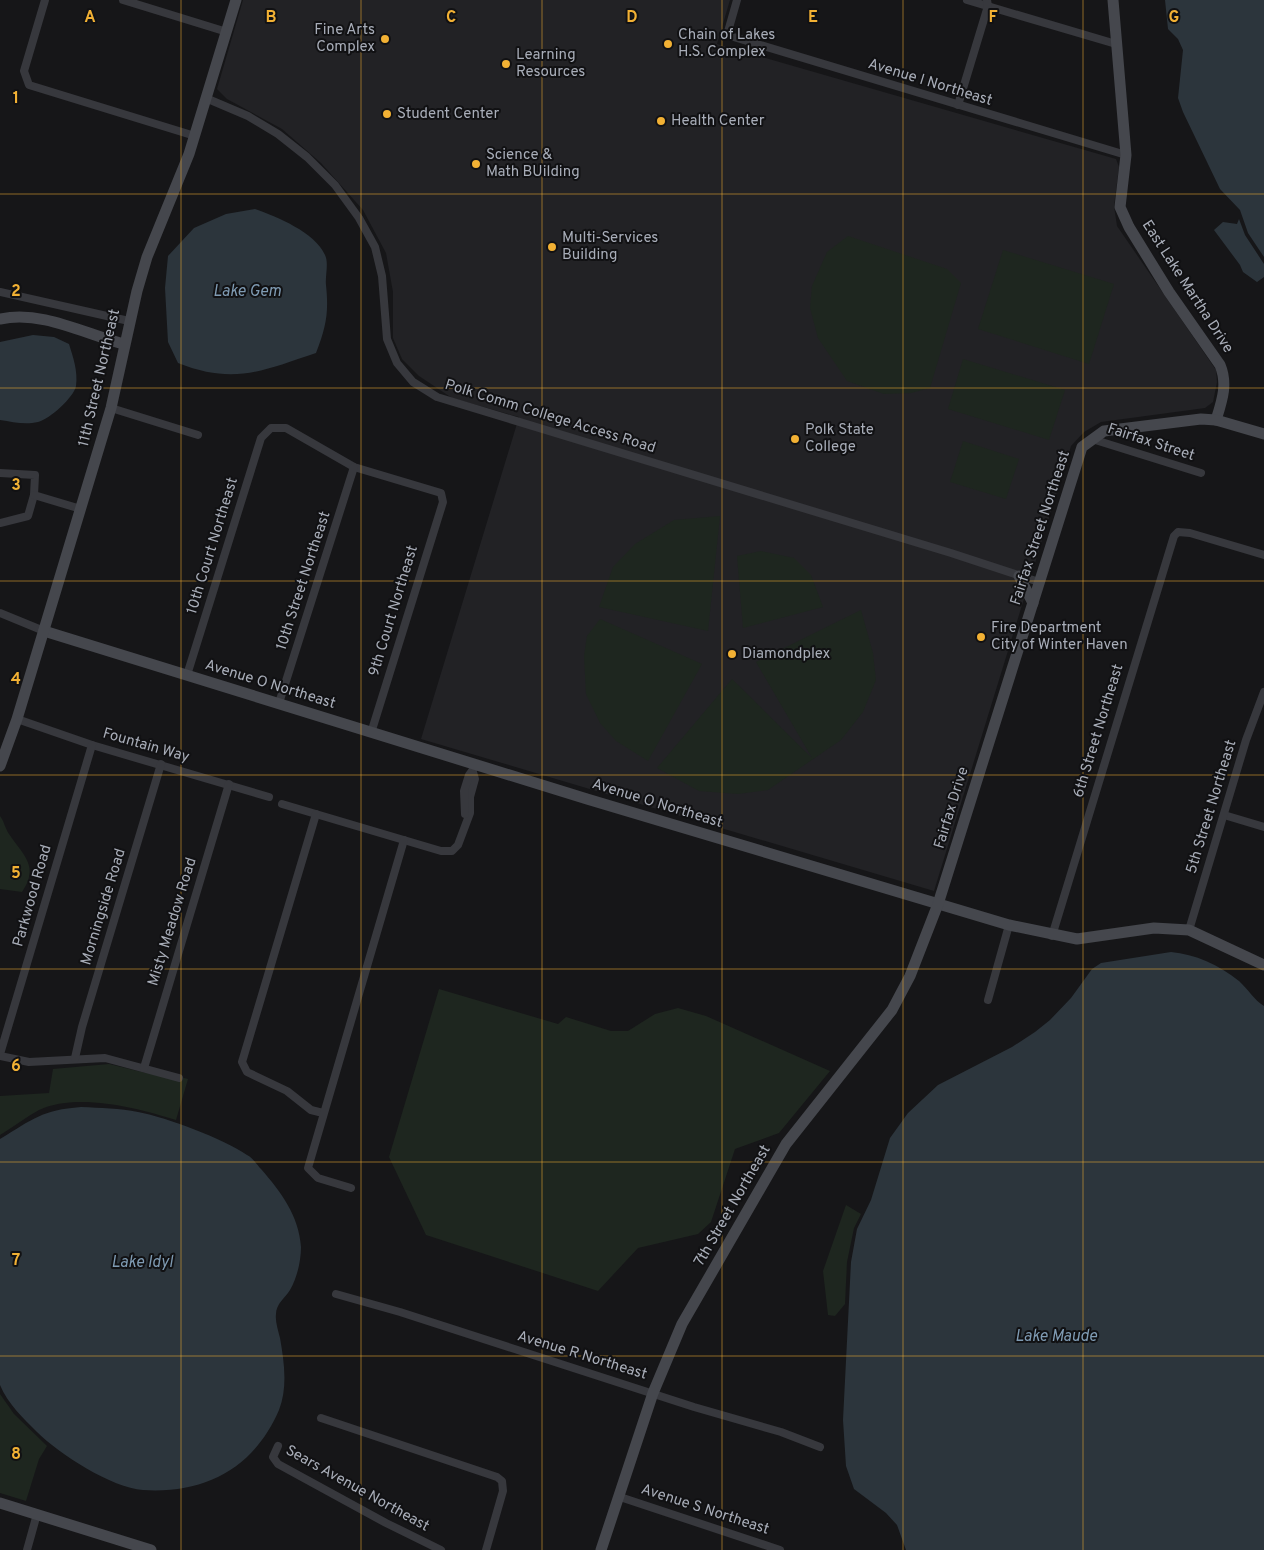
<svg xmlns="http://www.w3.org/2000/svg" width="1264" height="1550" font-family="Overpass,sans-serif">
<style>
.built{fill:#222225}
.green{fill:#1e261f}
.water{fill:#2c353c}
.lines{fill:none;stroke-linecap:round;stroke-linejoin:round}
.street{stroke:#37383d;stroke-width:8}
.secondary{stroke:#45474d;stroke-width:11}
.grid{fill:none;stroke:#f2b134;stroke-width:1;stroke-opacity:0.55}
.poi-dot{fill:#f2b134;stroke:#111113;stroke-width:2}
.labels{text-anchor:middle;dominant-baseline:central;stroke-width:4;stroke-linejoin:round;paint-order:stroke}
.poi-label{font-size:15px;fill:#a8adb8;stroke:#111113;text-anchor:start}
.street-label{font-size:15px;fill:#a8adb8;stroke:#111113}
.water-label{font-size:16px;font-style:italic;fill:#7f9bb3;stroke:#111113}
.grid-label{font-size:16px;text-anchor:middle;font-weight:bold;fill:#f2b134;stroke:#111113;stroke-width:4;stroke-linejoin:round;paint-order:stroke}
</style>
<rect width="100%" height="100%" fill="#161618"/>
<!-- built -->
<path class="built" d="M 243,0 L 730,0 L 717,44 L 1116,159 L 1119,167 L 1114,206 L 1117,226 L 1216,370 L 1217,382 L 1213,402 L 1205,408 L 1101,422 L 1084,432 L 1071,446 L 934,891 L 421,739 L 519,417 L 452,398 L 419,376 L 402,359 L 393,338 L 393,292 L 386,253 L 363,210 L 321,163 L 282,129 L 227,99 L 217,89 Z"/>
<!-- green -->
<g class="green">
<path d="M 848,236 L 947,269 L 961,283 L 930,388 L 911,393 L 884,394 L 847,381 L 818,338 L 810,308 L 812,286 L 827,252 Z"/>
<path d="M 1003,250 L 1114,284 L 1089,364 L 978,329 Z"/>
<path d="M 963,359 L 1065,390 L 1049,440 L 948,409 Z"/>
<path d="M 963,441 L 1019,459 L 1006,499 L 950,482 Z"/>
<path d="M 720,516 L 708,631 L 599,607 L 613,567 L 635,544 L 674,520 Z"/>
<path d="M 761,551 L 794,558 L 811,575 L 823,607 L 743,628 L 737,556 Z"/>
<path d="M 861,610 L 873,653 L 876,680 L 863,712 L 841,740 L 768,790 L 738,794 L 699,791 L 657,768 L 732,679 L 812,758 L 756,662 Z"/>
<path d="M 600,619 L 702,664 L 648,761 L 616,741 L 600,723 L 586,694 L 584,656 L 587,636 Z"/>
<path d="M 0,816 C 4,821 5,828 9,834 C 23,855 40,866 22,892 L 0,889 Z"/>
<path d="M 439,989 L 558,1024 L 566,1017 L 611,1031 L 628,1031 L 655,1014 L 678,1008 L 706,1016 L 830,1071 L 779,1133 L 735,1149 L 711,1222 L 698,1234 L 638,1248 L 598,1291 L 426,1235 L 389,1157 Z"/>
<path d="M 109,1064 L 146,1073 L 169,1074 L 188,1079 L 176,1120 C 138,1108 77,1092 39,1110 C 26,1117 13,1127 0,1135 L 0,1096 L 49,1093 L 53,1069 Z"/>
<path d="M 846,1205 L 861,1214 L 854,1228 L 847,1262 L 845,1304 L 835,1316 L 828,1315 L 823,1271 Z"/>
<path d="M 0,1394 L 14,1414 L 47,1446 L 39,1459 L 26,1501 L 0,1493 Z"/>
</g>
<!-- water -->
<g class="water">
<path d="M 1165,0 L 1264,0 L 1264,257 L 1248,233 L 1240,210 L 1220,189 L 1183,112 L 1178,98 L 1183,50 L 1178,39 L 1168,29 Z"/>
<path d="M 255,209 C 277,217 315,232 325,255 C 329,263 325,276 326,285 C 329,313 326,327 316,353 C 262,371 234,385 178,363 L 168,342 L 165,288 L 168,256 L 194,228 L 226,214 Z"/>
<path d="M 1239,219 L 1245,235 L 1264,264 L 1264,277 L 1257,282 L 1243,272 L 1240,265 L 1214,230 L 1223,222 L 1237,224 Z"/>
<path d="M 33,335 L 54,337 L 69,344 C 73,357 78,371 76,386 C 74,397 50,419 38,422 C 25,425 13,422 0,420 L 0,342 Z"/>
<path d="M 1171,952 C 1195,954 1219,965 1239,981 C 1248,989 1254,1000 1264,1006 L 1264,1550 L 906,1550 L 897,1525 L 886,1513 L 854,1489 L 846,1466 L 843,1420 L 851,1262 L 857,1229 L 871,1200 L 890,1138 L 908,1113 L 938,1085 L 1012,1047 L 1035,1032 L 1050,1020 L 1071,998 L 1092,969 L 1101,963 Z"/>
<path d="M 81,1107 C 100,1108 120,1108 138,1112 C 168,1118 222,1138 247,1155 C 253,1158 257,1165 261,1169 C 281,1192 299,1216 301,1247 C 301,1261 297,1278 290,1290 C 285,1298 276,1304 276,1314 C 275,1321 278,1330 280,1338 C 284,1361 288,1387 279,1410 C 254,1468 205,1494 143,1490 C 112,1488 59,1454 37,1432 C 23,1418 8,1404 0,1385 L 0,1139 C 33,1119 42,1110 81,1107 Z"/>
</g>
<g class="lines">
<!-- street -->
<g class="street">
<path d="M 45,0 L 24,71 L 29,85 L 195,136"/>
<path d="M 123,0 L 227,32"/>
<path d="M 737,0 L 727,35 L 1126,155"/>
<path d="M 967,0 L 1116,44"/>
<path d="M 208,99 L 248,116 L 278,134 L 307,157 L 335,185 L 359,218 L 375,247 L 382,276 L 387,339 L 397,363 L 413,382 L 437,397 L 951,553 L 1039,582"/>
<path d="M 958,105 L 988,6 L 987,0"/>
<path d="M 0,292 L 129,321"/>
<path d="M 111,408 L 198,435"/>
<path d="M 1092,439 L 1201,473"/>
<path d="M 0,473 L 35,475 L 34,495 L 28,516 L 0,523"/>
<path d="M 34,495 L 81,509"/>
<path d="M 0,613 L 44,631"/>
<path d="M 187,675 L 261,438 L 271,428 L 286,428 L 354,467 L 441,493 L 443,502 L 371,733"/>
<path d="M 279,703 L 354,467"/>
<path d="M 17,719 L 92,745 L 269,797"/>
<path d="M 282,804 L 441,851 L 452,851 L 458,845 L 470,813 L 470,797 L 475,779 L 473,772"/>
<path d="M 316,814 L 242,1062 L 247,1072 L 287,1091 L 311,1110 L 323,1113"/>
<path d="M 465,814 L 464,791 L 469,775 L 474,768"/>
<path d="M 1224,815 L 1264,827"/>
<path d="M 1189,930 L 1246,740 L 1264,692"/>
<path d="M 1052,936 L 1174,536 L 1178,532 L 1190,533 L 1264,555"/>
<path d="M 988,1000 L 1009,925"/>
<path d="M 0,1054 L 92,745"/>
<path d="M 0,1056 L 29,1062 L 105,1058 L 179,1078"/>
<path d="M 75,1058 L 82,1027 L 161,764"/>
<path d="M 144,1068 L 229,784"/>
<path d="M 351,1188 L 318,1178 L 308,1168 L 404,840"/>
<path d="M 336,1294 L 400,1312 L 694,1407 L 781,1432 L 820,1447"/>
<path d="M 321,1418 L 497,1477 L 502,1481 L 503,1491 L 486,1550"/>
<path d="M 278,1446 L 273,1457 L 278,1464 L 386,1523 L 441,1550"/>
<path d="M 620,1497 L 780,1550"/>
<path d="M 27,1550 L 37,1514"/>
</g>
<!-- secondary -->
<g class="secondary">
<path d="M 1113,0 L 1126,155 L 1120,207 L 1129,227 L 1169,292 L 1220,365 C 1228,384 1222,401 1216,420"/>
<path d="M 0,319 C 43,310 84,334 124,344"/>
<path d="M 1019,576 L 1033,603"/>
<path d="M 44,631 L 587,799 L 1009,925 L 1077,939 L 1154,928 L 1189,930 L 1264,965"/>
<path d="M 0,766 L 17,719 L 111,408 L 137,291 L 147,257 L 189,154 L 236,0"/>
<path d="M 0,1503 L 151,1550"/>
<path d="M 601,1550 L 653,1393 L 682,1324 L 786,1144 L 892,1010 L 910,976 L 938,904 L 1082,447 L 1104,431 L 1201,419 L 1216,420 L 1264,434"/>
</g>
</g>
<!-- grid -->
<path class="grid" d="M 181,0 L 181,1550M 361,0 L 361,1550M 542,0 L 542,1550M 722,0 L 722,1550M 903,0 L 903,1550M 1083,0 L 1083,1550M 0,194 L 1264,194M 0,388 L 1264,388M 0,581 L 1264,581M 0,775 L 1264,775M 0,969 L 1264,969M 0,1162 L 1264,1162M 0,1356 L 1264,1356"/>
<!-- markers -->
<g class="poi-dot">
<circle cx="385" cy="39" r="5"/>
<circle cx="668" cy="44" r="5"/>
<circle cx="506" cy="64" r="5"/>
<circle cx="387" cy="114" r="5"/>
<circle cx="661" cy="121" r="5"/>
<circle cx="476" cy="164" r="5"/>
<circle cx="552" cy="247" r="5"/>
<circle cx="795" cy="439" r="5"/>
<circle cx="981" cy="637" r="5"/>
<circle cx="732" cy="654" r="5"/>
</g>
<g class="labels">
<!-- poi labels -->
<g class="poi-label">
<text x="375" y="30" text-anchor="end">Fine Arts<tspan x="375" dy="17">Complex</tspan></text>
<text x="678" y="35">Chain of Lakes<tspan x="678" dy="17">H.S. Complex</tspan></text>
<text x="516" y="55">Learning<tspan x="516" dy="17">Resources</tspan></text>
<text x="397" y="114">Student Center</text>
<text x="671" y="121">Health Center</text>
<text x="486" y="155">Science &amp;<tspan x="486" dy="17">Math BUilding</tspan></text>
<text x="562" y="238">Multi-Services<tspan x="562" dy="17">Building</tspan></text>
<text x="805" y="430">Polk State<tspan x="805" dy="17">College</tspan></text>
<text x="991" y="628">Fire Department<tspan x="991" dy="17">City of Winter Haven</tspan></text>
<text x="742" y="654">Diamondplex</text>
</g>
<!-- street labels -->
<g class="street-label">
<text transform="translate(930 83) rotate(17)">Avenue I Northeast</text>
<text transform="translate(1187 287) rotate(57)">East Lake Martha Drive</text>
<text transform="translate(100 378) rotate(-77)">11th Street Northeast</text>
<text transform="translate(550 417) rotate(17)">Polk Comm College Access Road</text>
<text transform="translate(1151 443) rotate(18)">Fairfax Street</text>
<text transform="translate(1041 528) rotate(-72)">Fairfax Street Northeast</text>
<text transform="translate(213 546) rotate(-73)">10th Court Northeast</text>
<text transform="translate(304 581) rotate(-72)">10th Street Northeast</text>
<text transform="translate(394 611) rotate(-73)">9th Court Northeast</text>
<text transform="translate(270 685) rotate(17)">Avenue O Northeast</text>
<text transform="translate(1099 731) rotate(-73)">6th Street Northeast</text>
<text transform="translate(146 746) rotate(16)">Fountain Way</text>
<text transform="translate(657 804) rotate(17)">Avenue O Northeast</text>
<text transform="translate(1212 807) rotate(-73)">5th Street Northeast</text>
<text transform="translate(952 808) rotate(-73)">Fairfax Drive</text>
<text transform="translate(33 896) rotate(-74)">Parkwood Road</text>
<text transform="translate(104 907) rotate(-73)">Morningside Road</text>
<text transform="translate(173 922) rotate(-73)">Misty Meadow Road</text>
<text transform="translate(733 1206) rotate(-60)">7th Street Northeast</text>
<text transform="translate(582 1356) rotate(17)">Avenue R Northeast</text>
<text transform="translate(357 1489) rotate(29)">Sears Avenue Northeast</text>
<text transform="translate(705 1510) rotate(18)">Avenue S Northeast</text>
</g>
<!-- water labels -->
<g class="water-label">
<text x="247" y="292">Lake Gem</text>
<text x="142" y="1263">Lake Idyl</text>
<text x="1056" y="1337">Lake Maude</text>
</g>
</g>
<g class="grid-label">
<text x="90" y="22">A</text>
<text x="271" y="22">B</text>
<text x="451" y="22">C</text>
<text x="632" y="22">D</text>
<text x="813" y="22">E</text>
<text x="993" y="22">F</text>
<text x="1174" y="22">G</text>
<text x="16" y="103">1</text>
<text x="16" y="296">2</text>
<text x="16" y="490">3</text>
<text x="16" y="684">4</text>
<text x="16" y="878">5</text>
<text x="16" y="1071">6</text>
<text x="16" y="1265">7</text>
<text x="16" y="1459">8</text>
</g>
</svg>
